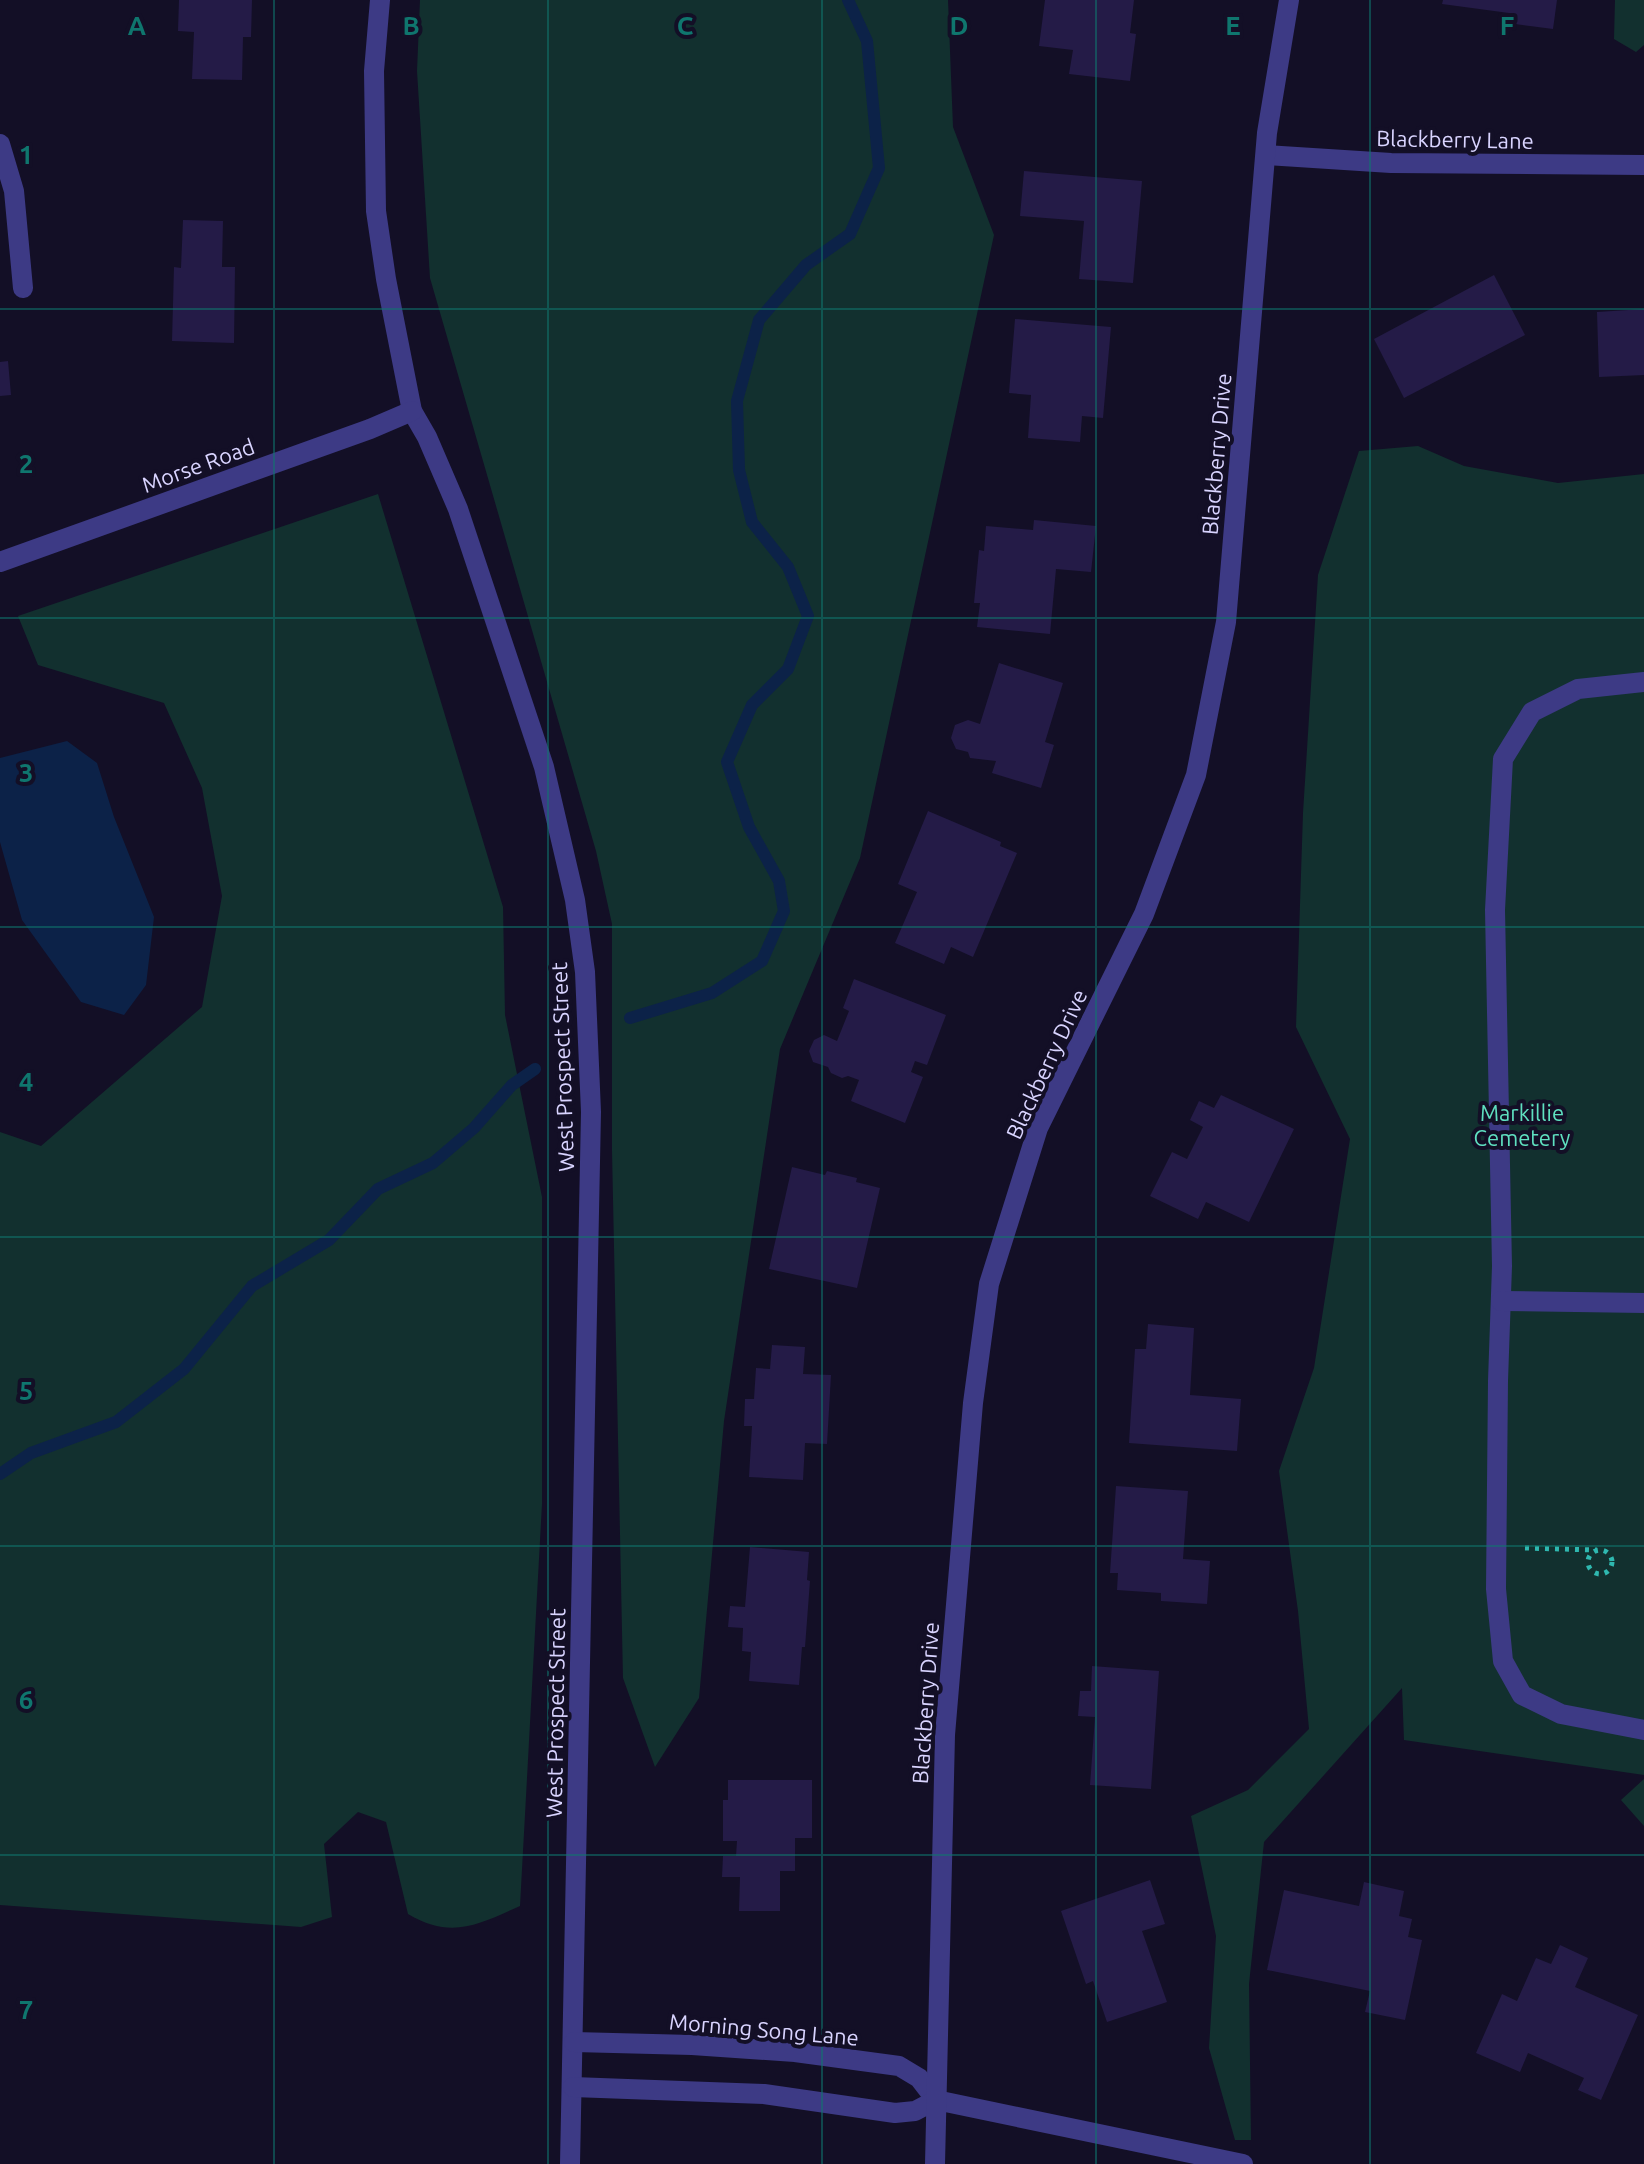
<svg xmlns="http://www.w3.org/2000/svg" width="1644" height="2164" font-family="Ubuntu,sans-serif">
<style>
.green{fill:#12302f}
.water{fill:#0c2248}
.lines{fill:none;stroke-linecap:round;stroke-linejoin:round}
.stream{stroke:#0c2248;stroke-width:12}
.building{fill:#241b47}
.path{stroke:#2fb8b0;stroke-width:5;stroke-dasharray:4 6;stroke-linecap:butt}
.minor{stroke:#3d3a85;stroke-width:20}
.grid{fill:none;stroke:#0f766e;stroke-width:2;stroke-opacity:0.55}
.labels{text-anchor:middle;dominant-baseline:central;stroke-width:8;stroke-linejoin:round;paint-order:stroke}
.street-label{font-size:22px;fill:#d9d4ff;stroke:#130f26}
.park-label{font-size:22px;fill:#5fe0c0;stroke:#130f26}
.grid-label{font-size:26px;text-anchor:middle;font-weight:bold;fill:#0f766e;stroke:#130f26;stroke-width:8;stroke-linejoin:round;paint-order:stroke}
</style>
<rect width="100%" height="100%" fill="#130f26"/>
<!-- green -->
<g class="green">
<path d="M 420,0 L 948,0 L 953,127 L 994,235 L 860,858 L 780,1049 L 724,1421 L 699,1698 L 655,1767 L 623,1678 L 612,1151 L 612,924 L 596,851 L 430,278 L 417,71 Z"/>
<path d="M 1615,0 L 1644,0 L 1644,45 L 1636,52 L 1614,39 Z"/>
<path d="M 1418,446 L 1464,466 L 1558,483 L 1644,474 L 1644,1775 L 1404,1740 L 1402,1688 L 1264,1842 L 1249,1984 L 1251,2140 L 1235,2140 L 1209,2048 L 1216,1936 L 1191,1816 L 1248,1790 L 1309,1729 L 1298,1611 L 1279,1471 L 1314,1368 L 1350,1139 L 1296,1027 L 1303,813 L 1318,575 L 1359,451 Z"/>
<path d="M 378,494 L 503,907 L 505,1015 L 542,1197 L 542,1504 L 520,1906 C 479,1924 452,1940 408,1914 L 386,1822 L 358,1812 L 324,1844 L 332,1917 L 301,1927 L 0,1905 L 0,1132 L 41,1146 L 202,1007 L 222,896 L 202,788 L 164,703 L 38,665 L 18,616 Z"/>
<path d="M 1644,1779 L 1644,1826 L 1621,1800 Z"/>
</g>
<!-- water -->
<path class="water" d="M 67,741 L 97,763 L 114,817 L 154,917 L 146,985 L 124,1015 L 81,1002 L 22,920 L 0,842 L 0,758 Z"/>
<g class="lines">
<!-- stream -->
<g class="stream">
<path d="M 630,1018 L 712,993 L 762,961 L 784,911 L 779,881 L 749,827 L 727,762 L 752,705 L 788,669 L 808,616 L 788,567 L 752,522 L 739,470 L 737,401 L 759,320 L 806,265 L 850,234 L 879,168 L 867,41 L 848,0"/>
<path d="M 0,1474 L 31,1453 L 116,1422 L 184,1369 L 252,1286 L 329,1240 L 378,1189 L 433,1163 L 474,1128 L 512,1085 L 535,1069"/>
</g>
</g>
<!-- building -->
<g class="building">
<path d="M 179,0 L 252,0 L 251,37 L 243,37 L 242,80 L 192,79 L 194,32 L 178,31 Z"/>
<path d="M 1045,0 L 1134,0 L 1130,33 L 1136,34 L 1130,81 L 1069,74 L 1073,50 L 1039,46 Z"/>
<path d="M 1443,0 L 1557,0 L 1553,29 L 1508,23 L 1509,13 L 1442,4 Z"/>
<path d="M 1024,171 L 1142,181 L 1133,283 L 1079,279 L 1084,221 L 1020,216 Z"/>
<path d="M 183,220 L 223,221 L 222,267 L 235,267 L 234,343 L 172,341 L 174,267 L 181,268 Z"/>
<path d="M 1494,275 L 1525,335 L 1404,398 L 1374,339 Z"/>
<path d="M 1644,309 L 1644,375 L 1599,377 L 1597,312 Z"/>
<path d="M 1015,319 L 1111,327 L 1103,418 L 1082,416 L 1080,442 L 1028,438 L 1031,395 L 1009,393 Z"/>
<path d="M 8,361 L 11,395 L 0,396 L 0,362 Z"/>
<path d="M 1034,520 L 1096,526 L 1091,572 L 1056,569 L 1050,634 L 977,627 L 980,603 L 974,603 L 979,550 L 984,551 L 986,526 L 1033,530 Z"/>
<path d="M 999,663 L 1063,683 L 1045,742 L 1054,745 L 1041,788 L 992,773 L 996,761 L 970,758 L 968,752 L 956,749 L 951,738 L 955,725 L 968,720 L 980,724 Z"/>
<path d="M 928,811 L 1001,842 L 1000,846 L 1017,853 L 973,957 L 951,947 L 944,964 L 895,943 L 917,892 L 898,884 Z"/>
<path d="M 854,979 L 946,1015 L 927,1065 L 915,1061 L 911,1072 L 923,1077 L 905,1123 L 851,1101 L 859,1080 L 848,1076 L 842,1078 L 831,1073 L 828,1067 L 813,1062 L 809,1051 L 814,1040 L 824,1035 L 837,1041 L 849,1011 L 843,1008 Z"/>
<path d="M 1221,1095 L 1294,1129 L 1249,1222 L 1206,1202 L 1198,1219 L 1150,1196 L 1172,1152 L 1187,1159 L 1203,1127 L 1190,1120 L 1199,1101 L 1214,1108 Z"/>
<path d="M 792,1167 L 825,1175 L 827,1171 L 857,1178 L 856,1182 L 880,1188 L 857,1288 L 769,1269 Z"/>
<path d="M 1148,1324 L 1194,1328 L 1190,1395 L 1241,1399 L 1237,1451 L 1129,1443 L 1135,1349 L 1146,1349 Z"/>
<path d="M 772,1345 L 805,1347 L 803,1374 L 831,1375 L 827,1444 L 805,1443 L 803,1480 L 749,1477 L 752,1426 L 744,1426 L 745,1399 L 754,1399 L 756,1368 L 770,1369 Z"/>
<path d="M 1116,1486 L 1188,1491 L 1183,1559 L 1210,1561 L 1207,1604 L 1161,1601 L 1161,1593 L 1117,1590 L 1118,1573 L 1110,1573 Z"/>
<path d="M 750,1547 L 809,1552 L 807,1580 L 810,1581 L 805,1647 L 802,1647 L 799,1685 L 749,1681 L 751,1652 L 742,1651 L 743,1628 L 728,1627 L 730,1606 L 745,1607 Z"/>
<path d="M 1092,1666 L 1159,1671 L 1151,1789 L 1090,1785 L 1095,1717 L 1078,1716 L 1080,1691 L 1091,1691 Z"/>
<path d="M 728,1780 L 812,1780 L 812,1838 L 795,1838 L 795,1871 L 780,1871 L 780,1911 L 739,1911 L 740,1877 L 722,1877 L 723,1856 L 736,1856 L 737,1841 L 723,1841 L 723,1800 L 728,1800 Z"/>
<path d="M 1150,1880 L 1165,1924 L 1142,1931 L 1167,2002 L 1107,2022 L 1093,1981 L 1086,1984 L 1061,1911 Z"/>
<path d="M 1364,1882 L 1404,1891 L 1399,1916 L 1412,1919 L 1408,1937 L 1422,1940 L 1405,2020 L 1365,2012 L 1370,1991 L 1267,1970 L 1284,1890 L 1359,1906 Z"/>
<path d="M 1560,1945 L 1588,1958 L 1575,1987 L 1638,2015 L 1601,2100 L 1578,2090 L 1584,2078 L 1528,2053 L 1520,2072 L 1476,2053 L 1502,1994 L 1517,2001 L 1536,1958 L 1551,1964 Z"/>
</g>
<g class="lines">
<!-- path -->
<g class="path">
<path d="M 1525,1548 L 1597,1550"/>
<circle cx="1600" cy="1562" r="12"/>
</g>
<!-- minor -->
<g class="minor">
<path d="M 380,0 L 374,71 L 376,211 L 386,279 L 412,411 L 427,437 L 458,509 L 544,767 L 575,900 L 585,972 L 591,1112 L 570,2164"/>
<path d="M 0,144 L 14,191 L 23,288"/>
<path d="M 1266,155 L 1391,163 L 1644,165"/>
<path d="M 0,562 L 370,429 L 412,411"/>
<path d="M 1644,682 L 1578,689 L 1532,712 L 1503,759 L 1495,910 L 1502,1266 L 1498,1381 L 1496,1589 L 1503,1661 L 1522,1695 L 1561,1714 L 1644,1730"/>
<path d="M 1501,1301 L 1644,1303"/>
<path d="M 574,2042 L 692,2045 L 795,2052 L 899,2066 L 919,2078 L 936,2100"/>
<path d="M 573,2087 L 764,2094 L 895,2113 L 915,2111 L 936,2100 L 1243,2164"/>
<path d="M 935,2164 L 945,1735 L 973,1403 L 989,1284 L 1038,1128 L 1144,914 L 1196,775 L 1226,622 L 1267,133 L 1289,0"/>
</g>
</g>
<!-- grid -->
<path class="grid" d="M 274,0 L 274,2164M 548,0 L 548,2164M 822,0 L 822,2164M 1096,0 L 1096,2164M 1370,0 L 1370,2164M 0,309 L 1644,309M 0,618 L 1644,618M 0,927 L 1644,927M 0,1237 L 1644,1237M 0,1546 L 1644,1546M 0,1855 L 1644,1855"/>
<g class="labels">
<!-- street labels -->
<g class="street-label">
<text transform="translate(1455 139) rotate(1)">Blackberry Lane</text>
<text transform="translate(1216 454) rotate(-85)">Blackberry Drive</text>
<text transform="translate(198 465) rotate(-20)">Morse Road</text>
<text transform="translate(1046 1064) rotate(-65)">Blackberry Drive</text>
<text transform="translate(562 1067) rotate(-92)">West Prospect Street</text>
<text transform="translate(925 1703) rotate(-86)">Blackberry Drive</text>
<text transform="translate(555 1713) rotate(-89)">West Prospect Street</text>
<text transform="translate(764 2029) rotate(5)">Morning Song Lane</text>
</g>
<!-- park labels -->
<g class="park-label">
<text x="1522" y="1112">Markillie<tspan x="1522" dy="25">Cemetery</tspan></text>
</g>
</g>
<g class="grid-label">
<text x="137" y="35">A</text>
<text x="411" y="35">B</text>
<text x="685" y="35">C</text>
<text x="959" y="35">D</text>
<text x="1233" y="35">E</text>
<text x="1507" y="35">F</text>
<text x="26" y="164">1</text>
<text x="26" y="473">2</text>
<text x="26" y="782">3</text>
<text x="26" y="1091">4</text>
<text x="26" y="1400">5</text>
<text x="26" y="1709">6</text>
<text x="26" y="2019">7</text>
</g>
</svg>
